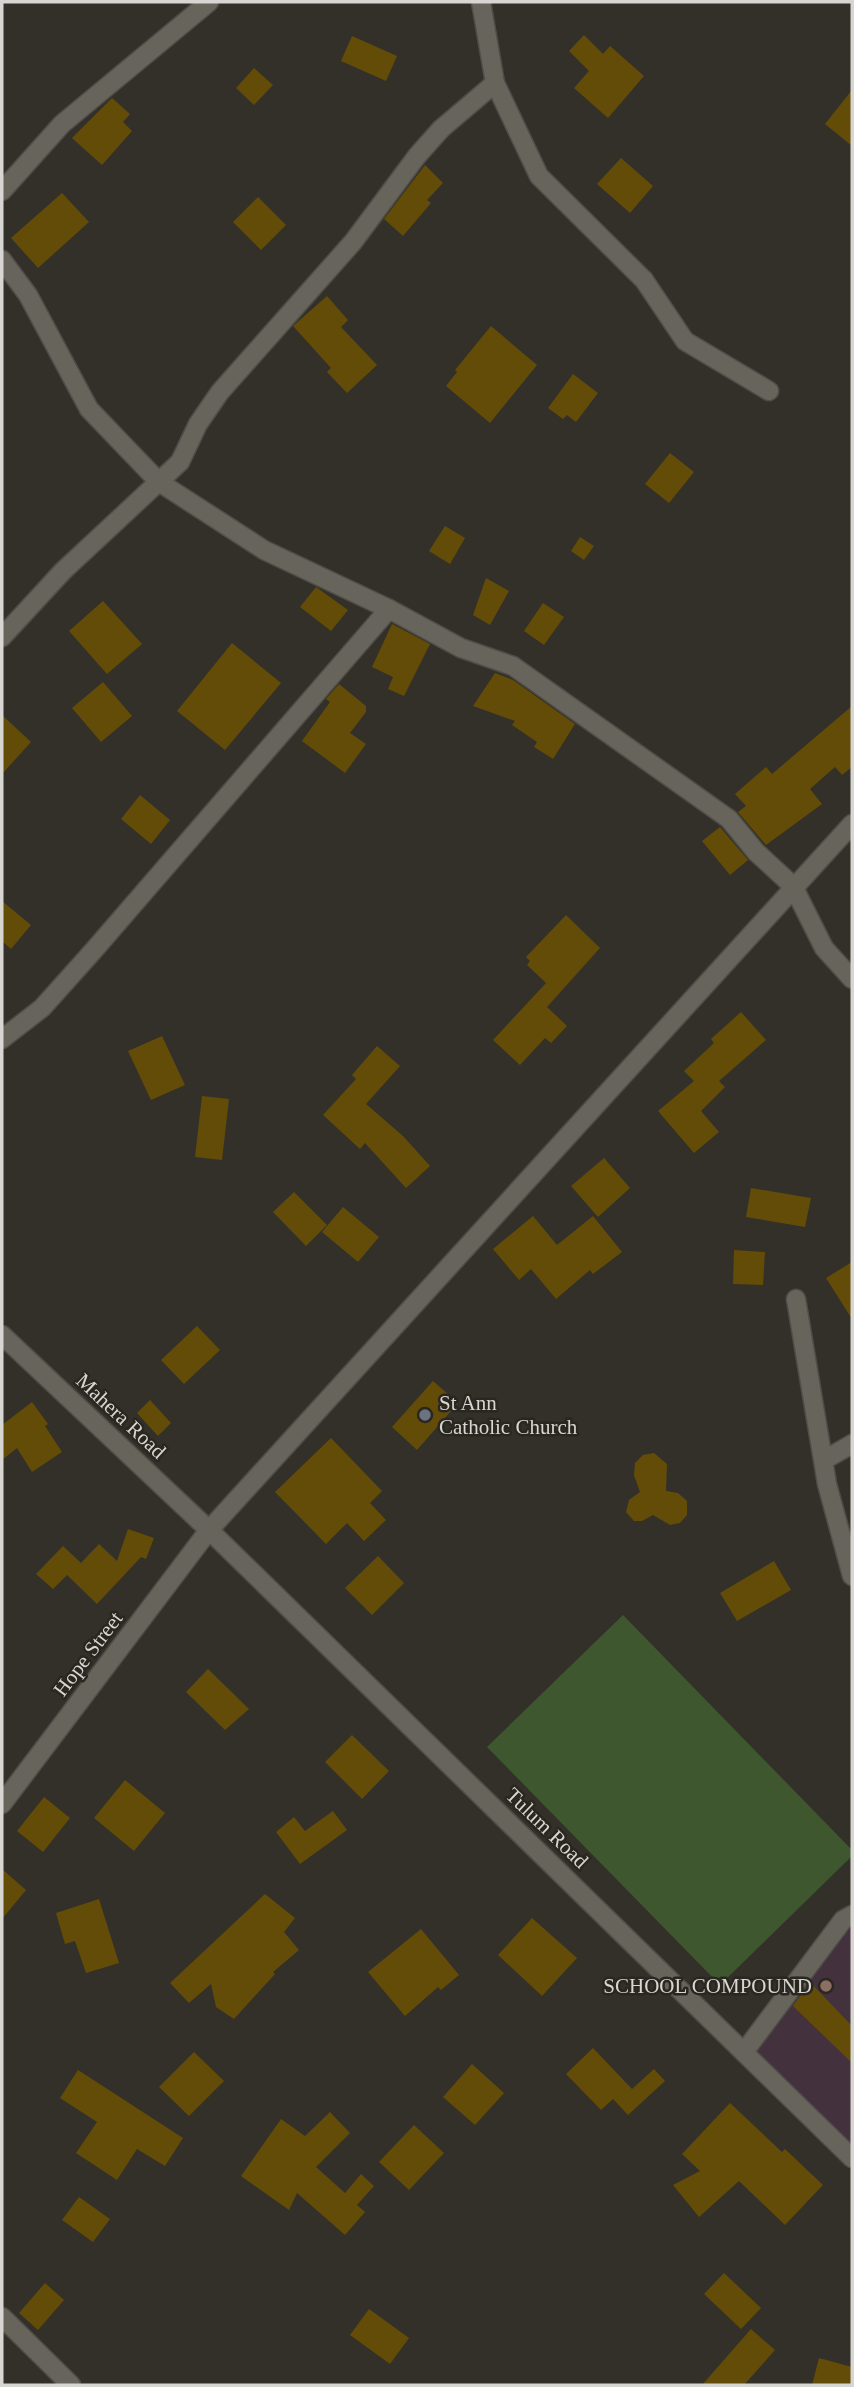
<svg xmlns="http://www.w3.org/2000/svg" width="854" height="2387" font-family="'Times New Roman',serif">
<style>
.education{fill:#43323d}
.green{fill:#3e572f}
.building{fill:#634c07}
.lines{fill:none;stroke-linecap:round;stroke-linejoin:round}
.minor-casing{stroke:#504d48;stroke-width:21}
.minor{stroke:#67645c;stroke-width:18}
.worship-dot{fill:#6b7280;stroke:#292720;stroke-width:2.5}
.education-dot{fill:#8d6e63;stroke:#292720;stroke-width:2.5}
.labels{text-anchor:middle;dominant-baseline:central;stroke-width:5;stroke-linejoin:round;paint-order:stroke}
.poi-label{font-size:21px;fill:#d8d6d2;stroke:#292720;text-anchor:start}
.street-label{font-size:21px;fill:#d8d6d2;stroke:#292720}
</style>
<rect width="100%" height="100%" fill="#333029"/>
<!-- education -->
<path class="education" d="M 852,1926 L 852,2158 L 748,2047 Z"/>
<!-- green -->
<path class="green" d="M 623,1615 L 852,1850 L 852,1856 L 720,1985 L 487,1747 Z"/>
<!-- building -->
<g class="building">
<path d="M 584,35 L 603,54 L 610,46 L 644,76 L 608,118 L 574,88 L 589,71 L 569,51 Z"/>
<path d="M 352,36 L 397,56 L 386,81 L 341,61 Z"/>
<path d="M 254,68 L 273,85 L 254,105 L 236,88 Z"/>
<path d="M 852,90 L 852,146 L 825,124 Z"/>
<path d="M 112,98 L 130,114 L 123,122 L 132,131 L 102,165 L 72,138 Z"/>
<path d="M 621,158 L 653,186 L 630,213 L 597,184 Z"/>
<path d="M 425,165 L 443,183 L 427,200 L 431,203 L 403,236 L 384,219 Z"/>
<path d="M 62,193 L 89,222 L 38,268 L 11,238 Z"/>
<path d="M 258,197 L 286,225 L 261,250 L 233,222 Z"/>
<path d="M 327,296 L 348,320 L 341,327 L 377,365 L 347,393 L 327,372 L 331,368 L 293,326 Z"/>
<path d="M 491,326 L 537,365 L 490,423 L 446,386 L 457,372 L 455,370 Z"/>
<path d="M 573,374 L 598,393 L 576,422 L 567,415 L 563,419 L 548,408 Z"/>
<path d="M 670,453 L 694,472 L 669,503 L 645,484 Z"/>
<path d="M 445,526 L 465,538 L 450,564 L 429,551 Z"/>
<path d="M 580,537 L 594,546 L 584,560 L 571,551 Z"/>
<path d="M 486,578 L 509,591 L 490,625 L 473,615 Z"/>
<path d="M 316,587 L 348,610 L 331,631 L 300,607 Z"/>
<path d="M 103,601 L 142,644 L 107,674 L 69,631 Z"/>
<path d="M 543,603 L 564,617 L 544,645 L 524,631 Z"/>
<path d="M 392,624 L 430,644 L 404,696 L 388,689 L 393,677 L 372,667 Z"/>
<path d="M 232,643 L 281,683 L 225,750 L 177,711 Z"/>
<path d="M 495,673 L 513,680 L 575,724 L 553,759 L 534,747 L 537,742 L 512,725 L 515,721 L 473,706 Z"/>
<path d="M 103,682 L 132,716 L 101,742 L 72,708 Z"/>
<path d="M 339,684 L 366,706 L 366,712 L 350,733 L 366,744 L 345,773 L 302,741 L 330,702 L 326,699 Z"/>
<path d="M 852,706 L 852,767 L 842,775 L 835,767 L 810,789 L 822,804 L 766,845 L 738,812 L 746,806 L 735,794 L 766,767 L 772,774 Z"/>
<path d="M 2,715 L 31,742 L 2,774 Z"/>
<path d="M 140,795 L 170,820 L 151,844 L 121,819 Z"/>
<path d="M 720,827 L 748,860 L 730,875 L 702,841 Z"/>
<path d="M 2,901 L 31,925 L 11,949 L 2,941 Z"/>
<path d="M 566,915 L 600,948 L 547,1007 L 567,1026 L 551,1043 L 545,1038 L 520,1065 L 493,1040 L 546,983 L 527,965 L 530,961 L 526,957 Z"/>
<path d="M 741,1012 L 766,1040 L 719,1081 L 725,1087 L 701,1111 L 719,1132 L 694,1153 L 658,1111 L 694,1081 L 684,1071 L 714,1043 L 711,1039 Z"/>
<path d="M 162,1036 L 185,1085 L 151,1100 L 128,1051 Z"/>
<path d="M 377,1046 L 400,1066 L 366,1104 L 403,1136 L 430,1166 L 406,1188 L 365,1143 L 360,1149 L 323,1115 L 356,1079 L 352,1075 Z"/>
<path d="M 202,1096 L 229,1099 L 222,1160 L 195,1157 Z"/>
<path d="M 604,1158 L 630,1188 L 598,1217 L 571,1186 Z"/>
<path d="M 751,1188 L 811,1198 L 805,1227 L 746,1217 Z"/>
<path d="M 294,1192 L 327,1225 L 306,1246 L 273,1212 Z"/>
<path d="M 343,1207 L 379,1237 L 358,1262 L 322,1232 Z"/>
<path d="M 533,1216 L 557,1245 L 593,1216 L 622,1252 L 593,1274 L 590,1270 L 556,1299 L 531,1269 L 519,1280 L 493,1249 Z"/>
<path d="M 734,1250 L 765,1252 L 763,1285 L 733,1284 Z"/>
<path d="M 852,1262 L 852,1319 L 826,1278 Z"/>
<path d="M 197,1326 L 220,1350 L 184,1384 L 161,1360 Z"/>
<path d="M 433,1381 L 458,1403 L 417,1450 L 392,1427 Z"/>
<path d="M 150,1400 L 171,1423 L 158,1436 L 137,1413 Z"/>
<path d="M 32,1402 L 48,1424 L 45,1426 L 62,1452 L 32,1472 L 17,1448 L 2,1460 L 2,1425 Z"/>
<path d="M 331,1438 L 382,1491 L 370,1503 L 386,1520 L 364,1541 L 347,1523 L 326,1544 L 275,1492 Z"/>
<path d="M 654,1453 L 667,1464 L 666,1491 L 678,1493 L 687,1501 L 687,1515 L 680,1523 L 670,1525 L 653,1515 L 642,1521 L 634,1521 L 626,1512 L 629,1500 L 640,1492 L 634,1475 L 635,1463 L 643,1455 Z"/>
<path d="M 128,1529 L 154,1538 L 146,1559 L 141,1557 L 97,1604 L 67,1575 L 53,1589 L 36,1574 L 63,1546 L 81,1563 L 99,1544 L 117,1561 Z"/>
<path d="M 378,1556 L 404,1583 L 372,1615 L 345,1588 Z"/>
<path d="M 774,1561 L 791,1590 L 737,1621 L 720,1593 Z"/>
<path d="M 208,1669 L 249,1709 L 225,1730 L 186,1692 Z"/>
<path d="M 352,1735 L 389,1771 L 362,1799 L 325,1762 Z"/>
<path d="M 125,1780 L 165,1813 L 134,1851 L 94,1818 Z"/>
<path d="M 44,1797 L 70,1818 L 43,1852 L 17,1831 Z"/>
<path d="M 333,1811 L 347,1830 L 300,1864 L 276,1832 L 294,1817 L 305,1831 Z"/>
<path d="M 2,1869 L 26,1890 L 2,1919 Z"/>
<path d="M 265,1894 L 295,1918 L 284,1932 L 299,1950 L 273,1972 L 275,1974 L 234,2019 L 216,2007 L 211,1984 L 189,2003 L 170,1983 Z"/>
<path d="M 99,1899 L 119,1963 L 86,1973 L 75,1941 L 65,1944 L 56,1913 Z"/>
<path d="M 532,1918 L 577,1958 L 542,1996 L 498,1955 Z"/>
<path d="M 421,1929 L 459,1975 L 441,1990 L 438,1987 L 405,2016 L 368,1972 Z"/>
<path d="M 810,1982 L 852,2026 L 852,2063 L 793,2006 Z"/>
<path d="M 593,2048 L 632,2089 L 654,2069 L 665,2081 L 628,2115 L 613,2099 L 601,2110 L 566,2074 Z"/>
<path d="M 194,2052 L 224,2081 L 189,2116 L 159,2087 Z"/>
<path d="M 472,2064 L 504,2093 L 475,2125 L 443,2097 Z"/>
<path d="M 78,2070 L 183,2138 L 165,2166 L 137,2149 L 117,2180 L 76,2153 L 97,2122 L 60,2098 Z"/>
<path d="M 730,2103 L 782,2152 L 785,2149 L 823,2185 L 785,2225 L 739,2181 L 699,2217 L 673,2185 L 700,2171 L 682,2154 Z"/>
<path d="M 330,2112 L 350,2133 L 316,2167 L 345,2193 L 361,2174 L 374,2186 L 357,2205 L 365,2212 L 345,2235 L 297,2193 L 289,2210 L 241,2176 L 281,2119 L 305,2136 Z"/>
<path d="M 414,2125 L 444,2153 L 409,2190 L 379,2162 Z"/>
<path d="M 79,2197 L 110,2219 L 93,2242 L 62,2220 Z"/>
<path d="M 724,2273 L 761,2308 L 741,2329 L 704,2294 Z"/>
<path d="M 45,2283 L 64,2300 L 38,2330 L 19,2313 Z"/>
<path d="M 369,2309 L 409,2338 L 390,2364 L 350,2335 Z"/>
<path d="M 751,2329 L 775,2350 L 744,2385 L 702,2385 Z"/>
<path d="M 819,2358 L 852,2367 L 852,2385 L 812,2385 Z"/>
</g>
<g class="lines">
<defs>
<g id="minor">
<path d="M 481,2 L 495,83 L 539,176 L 644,280 L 685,341 L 769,391"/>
<path d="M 2,191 L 62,124 L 209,2"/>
<path d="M 2,260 L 28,295 L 89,409 L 159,482 L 264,550 L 389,609 L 461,648 L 513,666 L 729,819 L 756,852 L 793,886 L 824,948 L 852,979"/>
<path d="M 2,637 L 63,571 L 180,462 L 198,424 L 220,392 L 353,242 L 417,156 L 441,129 L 495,83"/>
<path d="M 2,1039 L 42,1008 L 94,950 L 389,609"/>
<path d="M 796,1299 L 827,1484 L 852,1576"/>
<path d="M 2,1335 L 209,1530 L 852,2158"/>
<path d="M 824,1460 L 852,1444"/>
<path d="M 2,1804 L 209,1530 L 852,824"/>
<path d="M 744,2052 L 843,1920 L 852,1915"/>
<path d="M 2,2317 L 71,2385"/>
</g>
</defs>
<!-- minor casing -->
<use href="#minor" class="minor-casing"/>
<!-- minor -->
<use href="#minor" class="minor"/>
</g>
<!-- markers -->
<circle class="worship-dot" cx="425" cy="1415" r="7"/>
<circle class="education-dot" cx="826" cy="1986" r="7"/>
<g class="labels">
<!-- poi labels -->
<g class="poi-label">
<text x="439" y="1403">St Ann<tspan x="439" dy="24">Catholic Church</tspan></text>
<text x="812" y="1986" text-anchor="end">SCHOOL COMPOUND</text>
</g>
<!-- street labels -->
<g class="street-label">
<text transform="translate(121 1416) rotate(43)">Mahera Road</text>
<text transform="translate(88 1654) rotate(-53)">Hope Street</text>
<text transform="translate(547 1828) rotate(44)">Tulum Road</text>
</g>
</g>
<!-- border -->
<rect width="854" height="2387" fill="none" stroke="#d8d6d2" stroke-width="7"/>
</svg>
